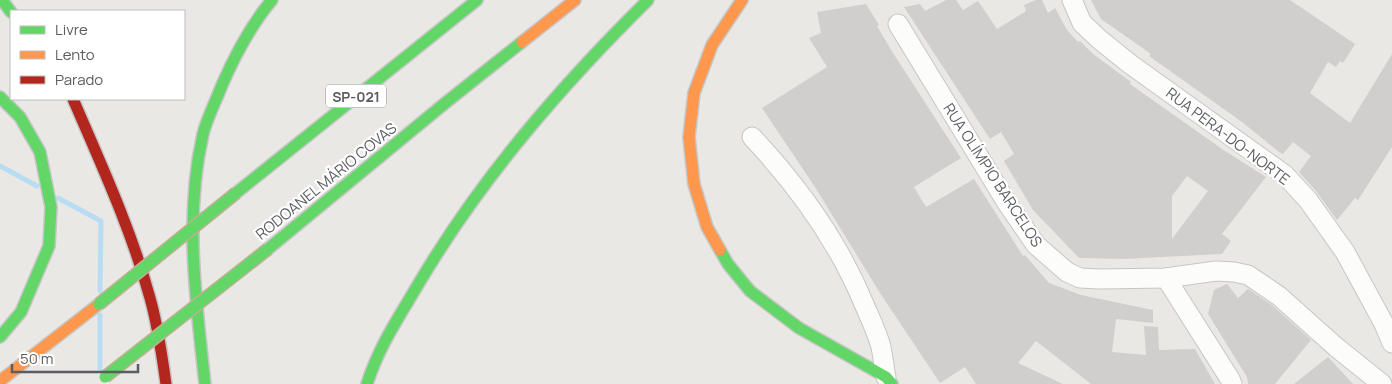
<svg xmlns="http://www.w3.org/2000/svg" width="1392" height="384" font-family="Manrope,sans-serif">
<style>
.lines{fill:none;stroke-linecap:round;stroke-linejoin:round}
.stream{stroke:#b8ddf3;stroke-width:5}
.building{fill:#d0cfcd;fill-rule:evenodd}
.street-casing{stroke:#c6c6c6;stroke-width:21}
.fast-casing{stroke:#c6c6c6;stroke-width:14}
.slow-casing{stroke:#c6c6c6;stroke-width:14}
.jam-casing{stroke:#c6c6c6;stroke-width:14}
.street{stroke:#fcfcfb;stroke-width:19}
.fast{stroke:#63d668;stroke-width:11}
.slow{stroke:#ff974d;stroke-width:11}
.jam{stroke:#b3261e;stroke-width:11}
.fast-bridge-casing{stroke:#bfb093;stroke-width:14;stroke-linecap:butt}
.fast-bridge{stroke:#63d668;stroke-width:11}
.labels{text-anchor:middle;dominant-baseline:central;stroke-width:4.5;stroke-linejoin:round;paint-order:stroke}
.shield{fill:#fff;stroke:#8c8e90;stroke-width:1}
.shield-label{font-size:14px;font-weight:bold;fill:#5a5d61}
.street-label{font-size:15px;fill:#5a5d61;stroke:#fff}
</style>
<rect width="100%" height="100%" fill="#e9e8e4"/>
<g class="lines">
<!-- stream -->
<g class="stream">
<path d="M 0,166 L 37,186"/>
<path d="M 58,198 L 101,221 L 100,291"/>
<path d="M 100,369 L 100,315"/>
</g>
</g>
<!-- building -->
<g class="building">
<path d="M 946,0 L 956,0 L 963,10 L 978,1 L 997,29 L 1026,11 L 1024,5 L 1036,0 L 1042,0 L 1048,13 L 1055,8 L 1067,30 L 1078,42 L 1080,41 L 1093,54 L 1131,82 L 1130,84 L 1222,149 L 1266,177 L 1222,234 L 1231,241 L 1222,254 L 1123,259 L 1079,258 L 1033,210 L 1004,161 L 1014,154 L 1001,132 L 990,139 L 904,7 L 920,4 L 925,11 ZM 1187,176 L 1208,191 L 1172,239 L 1172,196 Z"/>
<path d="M 1091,0 L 1290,0 L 1355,44 L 1343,63 L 1340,61 L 1336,67 L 1328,62 L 1310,93 L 1350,123 L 1392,54 L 1392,147 L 1358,200 L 1355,198 L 1337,220 L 1316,191 L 1299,172 L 1311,156 L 1293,142 L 1283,154 L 1279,152 L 1242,122 L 1149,56 L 1151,54 L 1101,19 Z"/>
<path d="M 866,4 L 879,25 L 877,26 L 893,53 L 961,158 L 914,187 L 926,207 L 974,179 L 1023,256 L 1025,255 L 1049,283 L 1081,295 L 1153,310 L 1153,323 L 1116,319 L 1112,352 L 1146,355 L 1144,326 L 1158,327 L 1159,350 L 1195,349 L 1215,384 L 1091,384 L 1036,341 L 1018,363 L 1063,384 L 976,384 L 965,367 L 940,383 L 880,293 L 815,187 L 762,108 L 827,67 L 809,38 L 821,33 L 817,12 Z"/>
<path d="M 1227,284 L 1238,298 L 1248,289 L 1272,305 L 1311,340 L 1275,384 L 1248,384 L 1247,377 L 1208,314 L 1214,290 Z"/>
<path d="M 1328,357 L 1353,384 L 1294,384 Z"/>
</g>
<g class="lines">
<defs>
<g id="street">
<path d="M 1072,0 L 1082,23 L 1099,39 L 1130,64 L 1285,175 L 1308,200 L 1345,252 L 1384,324 L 1392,343"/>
<path d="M 898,24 L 1007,203 L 1036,245 L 1067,272 L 1080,278 L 1100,279 L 1166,278 L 1216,271 L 1234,272 L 1248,275 L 1279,296 L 1336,347 L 1382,384"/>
<path d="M 752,137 C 799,187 838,241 864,304 C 870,318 877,332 881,347 C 883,357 884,367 886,377"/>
<path d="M 1166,278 L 1230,379 L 1232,384"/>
</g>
<g id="fast">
<path d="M 2,0 L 11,12"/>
<path d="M 0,97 L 20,117 L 40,152 L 51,207 L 49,246 L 21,312 L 0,337"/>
<path d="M 236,193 L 477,0"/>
<path d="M 268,249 L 444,104 L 522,42"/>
<path d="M 720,250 L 728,264 L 750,291 L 799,328 L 886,377 L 892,384"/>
<path d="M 205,384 C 196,301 184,217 203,134 C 207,118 216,101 222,85 C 235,55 251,25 272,0"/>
<path d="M 367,384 C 379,346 399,317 419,283 C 482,177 561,86 648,0"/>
</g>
<g id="slow">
<path d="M 522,42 L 575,0"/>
<path d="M 720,250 L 707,227 L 694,184 L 689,137 L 694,93 L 712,45 L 742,0"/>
<path d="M 0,381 L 99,304"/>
</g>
<path id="jam" d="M 73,99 C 101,164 131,229 150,298 C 158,326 162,355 166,384"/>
</defs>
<!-- street casing -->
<use href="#street" class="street-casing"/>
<!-- fast casing -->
<use href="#fast" class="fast-casing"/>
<!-- slow casing -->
<use href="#slow" class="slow-casing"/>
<!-- jam casing -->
<use href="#jam" class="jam-casing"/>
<!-- street -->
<use href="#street" class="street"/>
<!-- fast -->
<use href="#fast" class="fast"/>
<!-- slow -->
<use href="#slow" class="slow"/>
<!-- jam -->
<use href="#jam" class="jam"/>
<defs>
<g id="fast-bridge">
<path d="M 99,304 L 236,193"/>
<path d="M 105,377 L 268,249"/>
</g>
</defs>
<!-- fast-bridge casing -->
<use href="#fast-bridge" class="fast-bridge-casing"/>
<!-- fast-bridge -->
<use href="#fast-bridge" class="fast-bridge"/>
</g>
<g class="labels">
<!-- shield labels -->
<rect class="shield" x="326" y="84.5" width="60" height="23" rx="4"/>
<g class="shield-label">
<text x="356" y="96">SP-021</text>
</g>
<!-- street labels -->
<g class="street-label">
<text transform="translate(1228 136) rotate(37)">RUA PERA-DO-NORTE</text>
<text transform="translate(993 175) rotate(57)">RUA OLÍMPIO BARCELOS</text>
<text transform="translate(326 181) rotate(-39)">RODOANEL MÁRIO COVAS</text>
</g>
</g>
<!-- legend -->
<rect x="10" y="10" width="175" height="90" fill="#ffffff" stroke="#bdbec0"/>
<rect x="20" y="26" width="25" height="8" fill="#63d668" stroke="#bdbec0"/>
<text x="55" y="35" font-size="15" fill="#5a5d61">Livre</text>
<rect x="20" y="51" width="25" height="8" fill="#ff974d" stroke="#bdbec0"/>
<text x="55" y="60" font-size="15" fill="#5a5d61">Lento</text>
<rect x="20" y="76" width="25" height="8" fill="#b3261e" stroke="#bdbec0"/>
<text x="55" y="85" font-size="15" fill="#5a5d61">Parado</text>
<!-- scale -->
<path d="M12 364v8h126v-8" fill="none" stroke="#5a5d61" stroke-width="2.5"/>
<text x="20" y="364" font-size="15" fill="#5a5d61" stroke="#ffffff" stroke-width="4" paint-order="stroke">50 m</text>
</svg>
